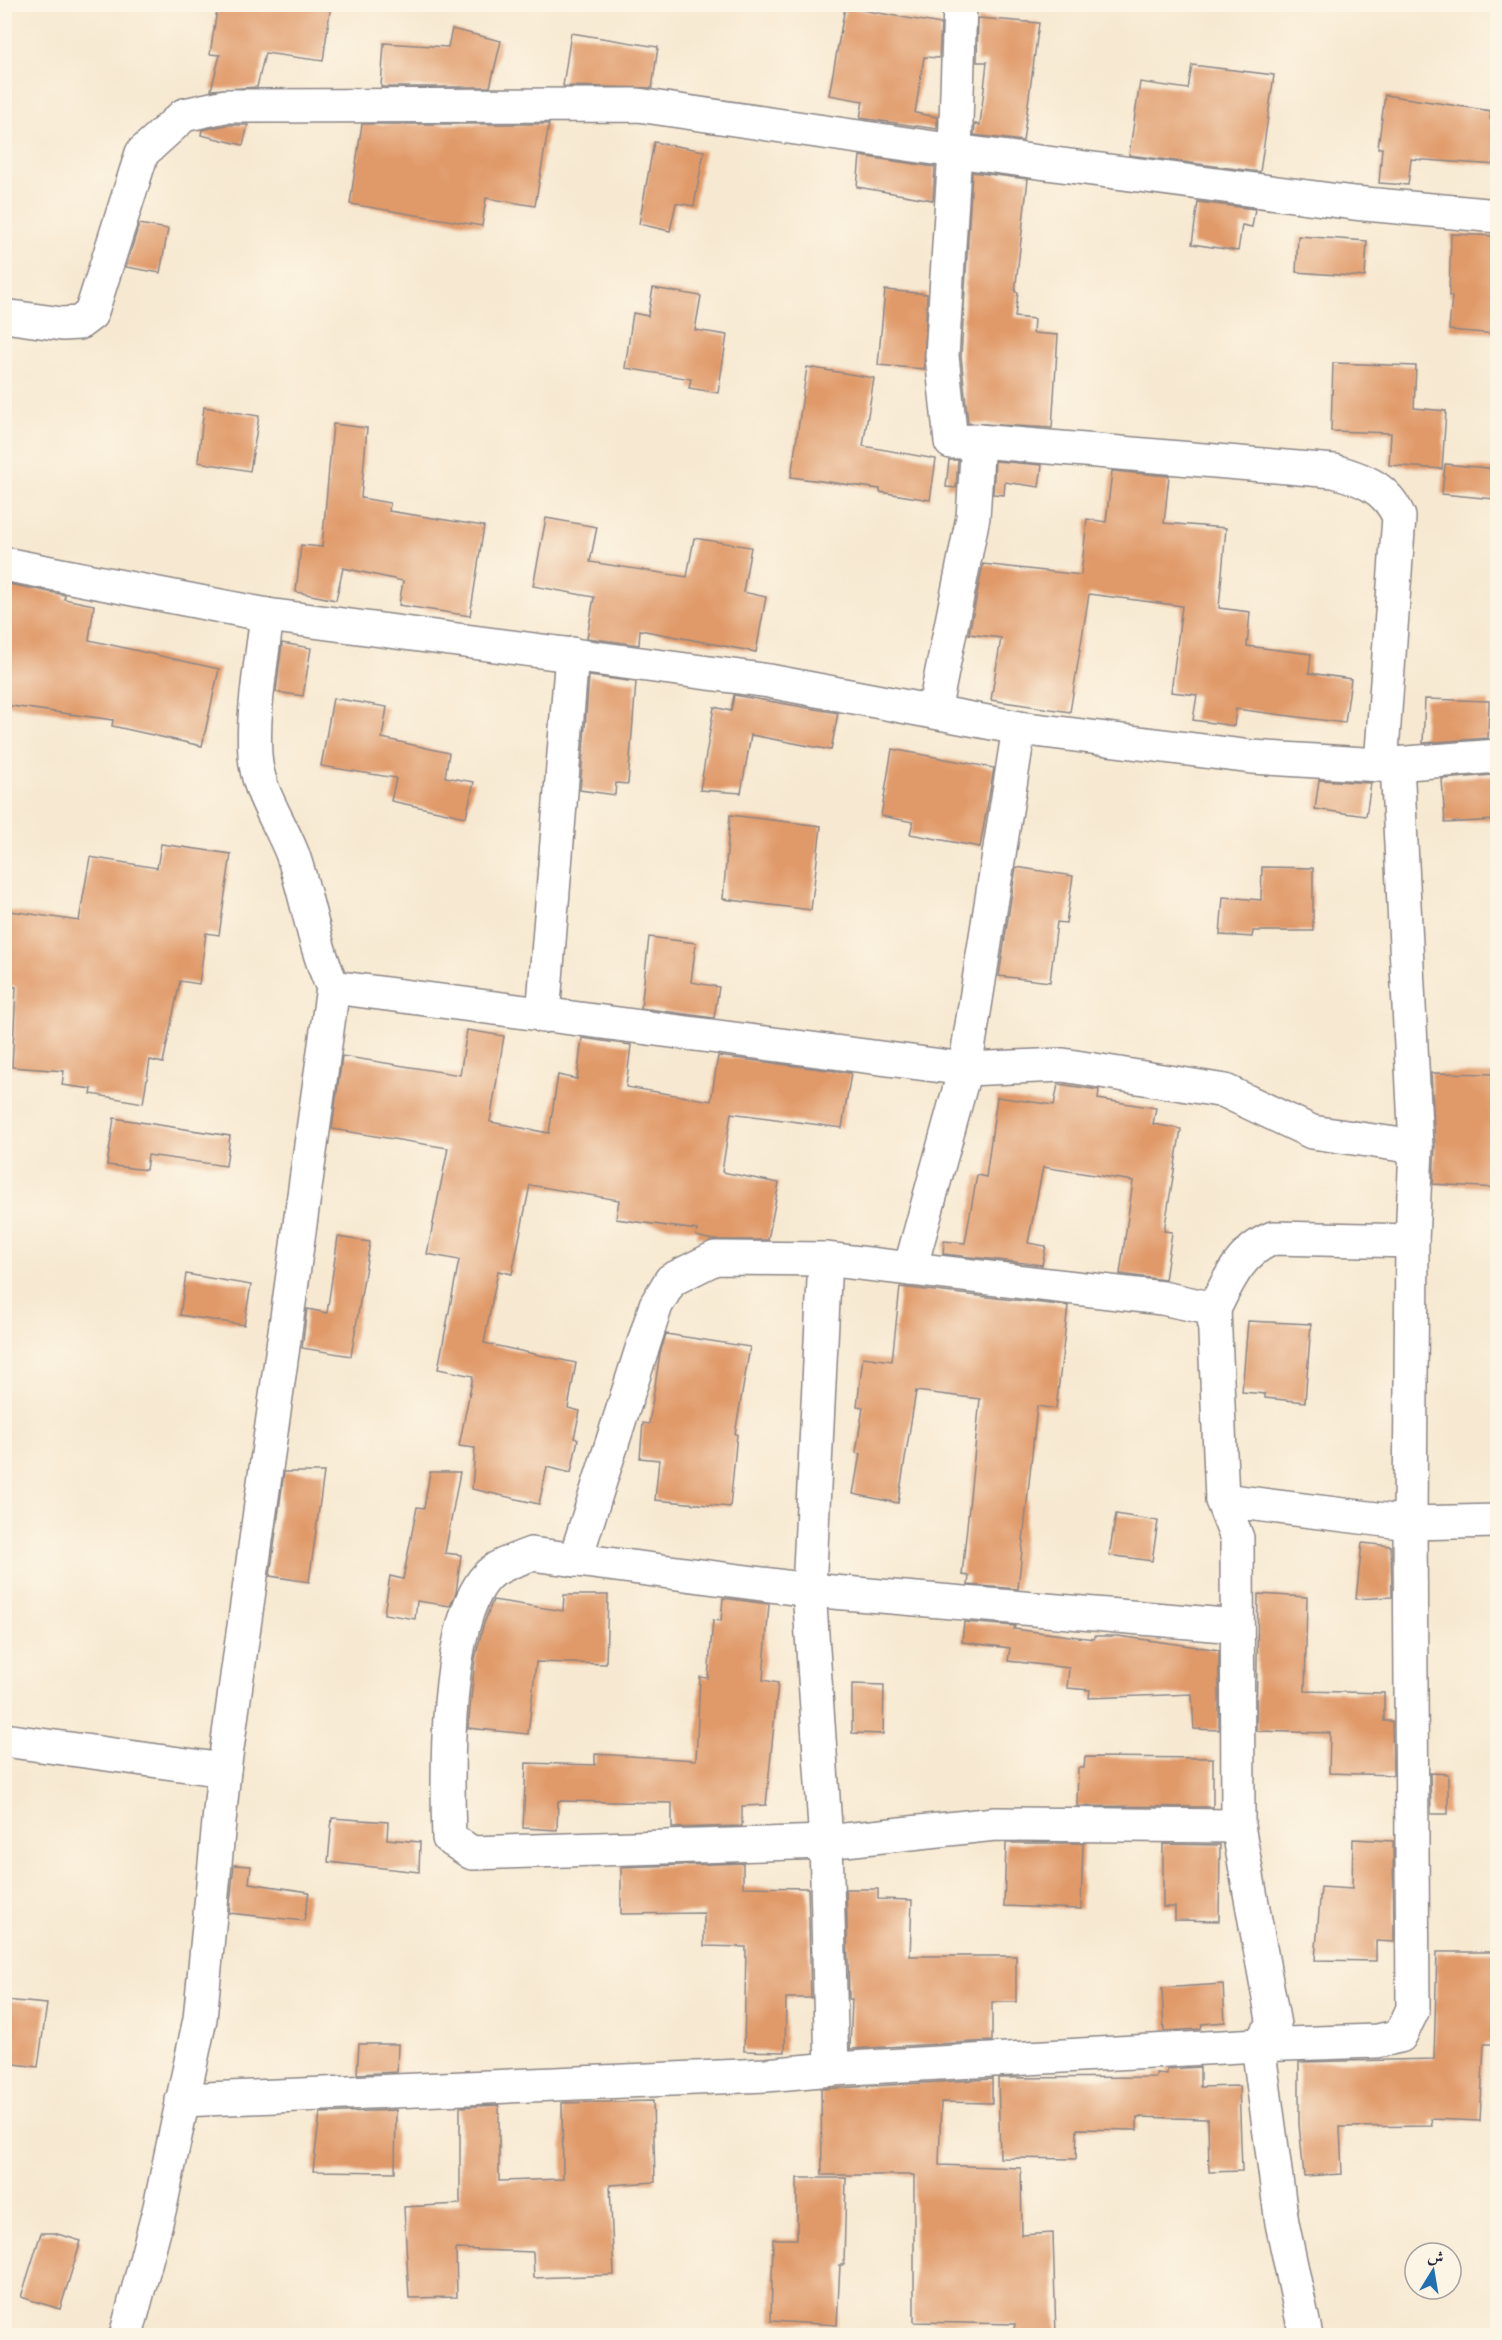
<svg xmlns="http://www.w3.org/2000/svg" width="1502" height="2340" font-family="'IM FELL Double Pica',Amiri,serif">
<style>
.building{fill:#e09967}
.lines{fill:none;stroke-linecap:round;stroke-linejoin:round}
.minor-casing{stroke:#8c8686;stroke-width:36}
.minor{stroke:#fff;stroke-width:33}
</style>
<rect width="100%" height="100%" fill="#fcf5e5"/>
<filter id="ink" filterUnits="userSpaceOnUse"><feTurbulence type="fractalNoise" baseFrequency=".0167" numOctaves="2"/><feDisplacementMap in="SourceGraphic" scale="12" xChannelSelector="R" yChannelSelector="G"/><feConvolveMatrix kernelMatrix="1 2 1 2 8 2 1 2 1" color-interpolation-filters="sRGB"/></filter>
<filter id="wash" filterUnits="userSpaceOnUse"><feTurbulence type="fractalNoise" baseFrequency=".008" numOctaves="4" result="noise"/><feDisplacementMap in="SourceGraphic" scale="24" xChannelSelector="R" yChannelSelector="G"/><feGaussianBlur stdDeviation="1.35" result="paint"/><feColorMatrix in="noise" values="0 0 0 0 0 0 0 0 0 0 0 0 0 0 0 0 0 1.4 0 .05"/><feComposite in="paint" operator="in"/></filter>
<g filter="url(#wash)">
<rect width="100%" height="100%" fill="#f7e9d1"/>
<g id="blocks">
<!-- building -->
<g class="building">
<path d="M 218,4 L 331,4 L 323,61 L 265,53 L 257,87 L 211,90 L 220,55 L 210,54 Z"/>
<path d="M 845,7 L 941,24 L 939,58 L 924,57 L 915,113 L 937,117 L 937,129 L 860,118 L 863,101 L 829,95 Z"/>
<path d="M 978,18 L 1039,23 L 1023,141 L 974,135 L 975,124 L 980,125 L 987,62 L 977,62 Z"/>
<path d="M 452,29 L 501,41 L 490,87 L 381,87 L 384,43 L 448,47 Z"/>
<path d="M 571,33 L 658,47 L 652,88 L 563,86 Z"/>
<path d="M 1192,65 L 1274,75 L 1260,172 L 1129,155 L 1140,82 L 1188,89 Z"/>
<path d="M 1385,95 L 1491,111 L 1490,119 L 1497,120 L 1497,165 L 1411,159 L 1408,185 L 1379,183 L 1382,148 L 1378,148 Z"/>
<path d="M 362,124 L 549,124 L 535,206 L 486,198 L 482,226 L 350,204 Z"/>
<path d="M 227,125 L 248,125 L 243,145 L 201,135 L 202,130 Z"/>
<path d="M 654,142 L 704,151 L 694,206 L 676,203 L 670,231 L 639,224 Z"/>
<path d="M 860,156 L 935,167 L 933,200 L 857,187 Z"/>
<path d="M 972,172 L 1028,179 L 1015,292 L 1018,292 L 1015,317 L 1034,319 L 1033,333 L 1058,335 L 1052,428 L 968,423 L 961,356 Z"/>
<path d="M 1198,202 L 1255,209 L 1252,227 L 1242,225 L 1238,251 L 1192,244 Z"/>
<path d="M 139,224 L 168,229 L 160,273 L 126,267 Z"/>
<path d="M 1451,234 L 1497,236 L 1496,334 L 1449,330 L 1452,296 L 1449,296 Z"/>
<path d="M 1298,236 L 1367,241 L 1365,277 L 1296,272 Z"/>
<path d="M 653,288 L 701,296 L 695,330 L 727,335 L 718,393 L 689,388 L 691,379 L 625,368 L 633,313 L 648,316 Z"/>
<path d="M 885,290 L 927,294 L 924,369 L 878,365 Z"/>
<path d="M 1333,363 L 1416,366 L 1414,408 L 1446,411 L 1442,469 L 1389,465 L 1391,433 L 1331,431 Z"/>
<path d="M 807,367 L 874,378 L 863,446 L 936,459 L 930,500 L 880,492 L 880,489 L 791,477 Z"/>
<path d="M 204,407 L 259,416 L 250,471 L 198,462 Z"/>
<path d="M 333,424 L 367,428 L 361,498 L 390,503 L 389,511 L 484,526 L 470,616 L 399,605 L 403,581 L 343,568 L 336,600 L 296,592 L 301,545 L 322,547 Z"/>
<path d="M 949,460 L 958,460 L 956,488 L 946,487 Z"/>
<path d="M 995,461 L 1042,465 L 1039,487 L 1005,482 L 1004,495 L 993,494 Z"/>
<path d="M 1445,464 L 1497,469 L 1494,499 L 1442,494 Z"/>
<path d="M 1112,471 L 1169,476 L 1164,523 L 1226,528 L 1219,608 L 1250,612 L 1247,646 L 1311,654 L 1309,673 L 1351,679 L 1345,723 L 1236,709 L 1234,726 L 1193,720 L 1197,695 L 1171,692 L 1182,606 L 1089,594 L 1070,712 L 991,700 L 1001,638 L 969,634 L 983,564 L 1081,575 L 1087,519 L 1106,522 Z"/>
<path d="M 546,518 L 597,527 L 590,562 L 687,577 L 694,538 L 751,547 L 743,592 L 766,597 L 756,652 L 640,630 L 639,645 L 587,638 L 594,597 L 533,586 Z"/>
<path d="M 4,583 L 65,595 L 64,599 L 94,605 L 89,640 L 219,669 L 202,746 L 112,726 L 113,720 L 4,705 Z"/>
<path d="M 282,643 L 311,648 L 303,696 L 276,692 Z"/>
<path d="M 589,676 L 636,682 L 628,784 L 616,783 L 615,795 L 580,790 Z"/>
<path d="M 734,695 L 838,713 L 831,750 L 751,735 L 741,793 L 700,790 L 714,707 L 731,711 Z"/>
<path d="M 333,698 L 387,707 L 382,738 L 449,753 L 445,777 L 474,782 L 466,817 L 391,801 L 396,778 L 321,766 Z"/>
<path d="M 1425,699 L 1489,701 L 1488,738 L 1423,743 Z"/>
<path d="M 892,749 L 994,768 L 980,847 L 910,834 L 913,822 L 881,816 Z"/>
<path d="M 1493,775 L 1495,820 L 1445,823 L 1442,779 Z"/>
<path d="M 1319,780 L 1371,783 L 1366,816 L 1315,809 Z"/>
<path d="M 730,815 L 821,826 L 811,910 L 723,899 Z"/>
<path d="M 161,844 L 231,854 L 219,935 L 206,933 L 199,984 L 180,981 L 163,1063 L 150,1060 L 143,1103 L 91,1094 L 92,1089 L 62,1085 L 64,1071 L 12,1067 L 16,987 L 4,985 L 4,910 L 79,921 L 90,857 L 157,868 Z"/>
<path d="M 1016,867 L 1073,876 L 1066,923 L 1057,922 L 1050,982 L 999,976 Z"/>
<path d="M 1262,867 L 1313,868 L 1313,931 L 1253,931 L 1252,937 L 1220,935 L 1223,897 L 1261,900 Z"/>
<path d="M 649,937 L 696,943 L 691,982 L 719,987 L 714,1018 L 641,1008 Z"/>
<path d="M 467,1030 L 504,1036 L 490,1122 L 549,1133 L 558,1075 L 577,1079 L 582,1038 L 631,1045 L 626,1087 L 711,1101 L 718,1056 L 851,1073 L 842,1128 L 731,1113 L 722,1172 L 779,1183 L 768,1240 L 713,1240 L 696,1236 L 697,1230 L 616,1219 L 619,1200 L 530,1185 L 512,1274 L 498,1271 L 484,1343 L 576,1363 L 568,1408 L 580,1411 L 574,1438 L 578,1439 L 571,1473 L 547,1467 L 539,1504 L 472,1489 L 475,1448 L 459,1446 L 473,1376 L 438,1369 L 459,1260 L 427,1254 L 448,1148 L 332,1129 L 342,1056 L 460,1075 Z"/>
<path d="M 1431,1073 L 1497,1074 L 1496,1188 L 1433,1184 L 1435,1146 Z"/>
<path d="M 1058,1084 L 1099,1090 L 1098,1099 L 1156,1108 L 1153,1124 L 1181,1129 L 1164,1231 L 1172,1232 L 1165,1280 L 1120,1274 L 1133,1181 L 1043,1167 L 1028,1243 L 1046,1246 L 1042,1265 L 943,1254 L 944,1241 L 965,1243 L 977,1175 L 986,1177 L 997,1097 L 1054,1105 Z"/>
<path d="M 114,1118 L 230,1136 L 226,1166 L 148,1155 L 146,1170 L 107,1165 Z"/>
<path d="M 338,1237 L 370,1242 L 351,1356 L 302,1348 L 307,1309 L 327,1313 Z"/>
<path d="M 186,1274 L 251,1285 L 244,1325 L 180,1315 Z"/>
<path d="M 900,1287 L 1068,1306 L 1056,1409 L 1037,1406 L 1018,1589 L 968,1585 L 969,1576 L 962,1575 L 980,1399 L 916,1391 L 898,1503 L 853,1494 L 860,1454 L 856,1453 L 863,1407 L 857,1406 L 863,1357 L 892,1361 Z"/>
<path d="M 1248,1321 L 1311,1324 L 1305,1402 L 1265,1398 L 1265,1394 L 1242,1392 Z"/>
<path d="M 666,1334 L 750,1347 L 735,1434 L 737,1434 L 730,1507 L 655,1500 L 659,1460 L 640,1458 L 643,1423 L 649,1424 L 660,1353 Z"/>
<path d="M 284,1472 L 324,1472 L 309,1582 L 270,1576 Z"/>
<path d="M 430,1472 L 460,1472 L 445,1553 L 461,1555 L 456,1593 L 450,1606 L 417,1601 L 415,1619 L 384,1614 L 390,1576 L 403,1579 L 417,1507 L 424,1508 Z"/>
<path d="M 1116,1514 L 1158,1521 L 1152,1561 L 1109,1555 Z"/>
<path d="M 1362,1543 L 1391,1546 L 1392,1597 L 1356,1599 Z"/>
<path d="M 1258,1594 L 1307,1597 L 1305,1691 L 1384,1693 L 1384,1721 L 1392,1721 L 1393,1775 L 1329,1773 L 1330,1733 L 1256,1731 Z"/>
<path d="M 564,1595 L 608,1595 L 606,1664 L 536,1662 L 528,1734 L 468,1728 L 475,1659 L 483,1626 L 493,1600 L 563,1611 Z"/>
<path d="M 723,1598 L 769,1604 L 763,1680 L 778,1683 L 766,1805 L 742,1806 L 742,1826 L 672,1828 L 672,1803 L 558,1801 L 557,1830 L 523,1828 L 526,1763 L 595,1765 L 595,1754 L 696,1760 L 700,1677 L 708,1678 L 713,1620 L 721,1621 Z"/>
<path d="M 964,1622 L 1015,1626 L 1014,1629 L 1094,1639 L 1094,1636 L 1118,1636 L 1219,1650 L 1219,1730 L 1194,1729 L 1192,1694 L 1089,1698 L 1090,1690 L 1067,1688 L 1069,1668 L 1008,1661 L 1010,1648 L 962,1642 Z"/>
<path d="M 852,1684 L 884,1685 L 883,1734 L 852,1733 Z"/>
<path d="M 1085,1757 L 1213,1758 L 1213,1807 L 1077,1806 L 1078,1768 L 1084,1768 Z"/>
<path d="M 1430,1773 L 1448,1774 L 1448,1814 L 1431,1814 Z"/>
<path d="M 332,1818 L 388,1822 L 387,1839 L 420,1842 L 419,1872 L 328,1862 Z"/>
<path d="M 1353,1839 L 1393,1841 L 1394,1942 L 1376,1941 L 1376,1961 L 1315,1960 L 1321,1887 L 1352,1889 Z"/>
<path d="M 1006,1843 L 1083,1843 L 1081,1909 L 1004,1906 Z"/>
<path d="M 1163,1844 L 1220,1845 L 1219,1921 L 1175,1920 L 1175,1907 L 1163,1907 Z"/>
<path d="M 743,1863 L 743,1887 L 808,1888 L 811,1998 L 786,1998 L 785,2052 L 744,2051 L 746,1947 L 704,1946 L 704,1913 L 621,1914 L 621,1867 Z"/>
<path d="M 234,1865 L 251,1866 L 249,1883 L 309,1892 L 304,1921 L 229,1913 Z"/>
<path d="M 846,1889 L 878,1889 L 878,1899 L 912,1900 L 910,1956 L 1016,1956 L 1016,2002 L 992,2002 L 992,2041 L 850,2049 L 852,1999 L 849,1999 Z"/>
<path d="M 1437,1952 L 1497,1952 L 1497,2044 L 1484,2044 L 1480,2121 L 1431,2119 L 1432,2126 L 1340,2127 L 1342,2174 L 1304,2176 L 1299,2124 L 1299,2062 L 1434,2059 Z"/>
<path d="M 1223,1984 L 1225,2022 L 1202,2024 L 1201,2029 L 1164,2031 L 1162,1988 Z"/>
<path d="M 4,2000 L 47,2004 L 38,2067 L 7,2063 L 11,2035 L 4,2034 Z"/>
<path d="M 359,2044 L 398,2044 L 397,2072 L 357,2074 Z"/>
<path d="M 1200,2067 L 1200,2087 L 1239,2086 L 1242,2171 L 1209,2172 L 1208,2119 L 1137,2117 L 1137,2130 L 1077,2129 L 1076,2159 L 1000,2158 L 998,2078 L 1156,2077 L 1156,2073 L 1167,2074 L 1167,2069 Z"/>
<path d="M 992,2079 L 992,2103 L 941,2102 L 939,2165 L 1021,2168 L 1022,2235 L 1053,2233 L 1056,2336 L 1013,2336 L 1015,2324 L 914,2322 L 914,2175 L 822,2175 L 821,2089 Z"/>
<path d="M 653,2101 L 655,2182 L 610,2185 L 614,2275 L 534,2278 L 533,2252 L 456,2249 L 457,2297 L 409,2298 L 404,2207 L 460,2204 L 460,2107 L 499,2105 L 499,2181 L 563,2179 L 562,2103 Z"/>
<path d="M 396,2110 L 395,2172 L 313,2171 L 320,2113 Z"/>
<path d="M 797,2178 L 846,2178 L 844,2265 L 840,2265 L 837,2325 L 771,2321 L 773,2239 L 797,2239 Z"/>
<path d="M 41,2233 L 54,2233 L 81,2241 L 60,2309 L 21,2297 Z"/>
</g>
</g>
</g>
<g filter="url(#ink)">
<use href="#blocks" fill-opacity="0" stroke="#8c8686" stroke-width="1.5"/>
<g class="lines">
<defs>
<g id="minor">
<path d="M 4,316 L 62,324 L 79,323 L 91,314 L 142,153 L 184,115 L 225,106 L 638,105 L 955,151 L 1354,203 L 1498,216"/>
<path d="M 978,441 L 1334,471 C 1363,479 1387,488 1399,517 L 1381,765"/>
<path d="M 4,564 L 267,615 L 769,681 L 1019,728 L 1252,757 L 1381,765 L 1498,756"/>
<path d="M 934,711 L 973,517 L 978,441 L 951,442 L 942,356 L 955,151 L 960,4"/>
<path d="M 333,987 L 965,1069 L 1063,1065 L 1225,1091 L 1312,1132 L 1416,1147"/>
<path d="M 543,1016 L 572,654"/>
<path d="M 825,1259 L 809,1590 L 826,1842 L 832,2069"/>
<path d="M 910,1269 L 965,1069 L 1019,728"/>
<path d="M 1214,1309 C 1229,1279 1241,1251 1273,1238 L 1412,1241"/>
<path d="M 575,1560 L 656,1305 L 671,1280 L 715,1258 L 825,1259 L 1162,1298 L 1214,1309 L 1222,1500"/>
<path d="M 1237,1626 L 809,1590 L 531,1554 C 519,1559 504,1563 493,1571 C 443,1608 447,1779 449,1838 L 472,1853 L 826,1842 L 995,1824 L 1238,1826"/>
<path d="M 4,1740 L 224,1770"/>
<path d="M 182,2100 L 766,2075 L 832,2069 L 1258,2045 L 1377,2041 L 1400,2036 L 1413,2009 L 1410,1523 L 1412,1241 L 1416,1147 L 1397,763"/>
<path d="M 126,2336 L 160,2207 L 200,2019 L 224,1770 L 333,987 C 313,945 308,897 292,853 C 279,820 257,791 255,755 C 252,710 262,660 267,615"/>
<path d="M 1306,2336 L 1282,2223 L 1258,2045 L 1274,2025 L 1238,1826 L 1237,1538 L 1222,1500 L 1410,1523 L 1498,1521"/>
</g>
</defs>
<!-- minor casing -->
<use href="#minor" class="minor-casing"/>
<!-- minor -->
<use href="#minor" class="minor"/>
</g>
</g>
<!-- margin -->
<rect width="1502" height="2340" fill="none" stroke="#fcf5e5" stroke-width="24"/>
<!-- north arrow -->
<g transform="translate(1433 2271) rotate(11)"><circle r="28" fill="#fcf5e5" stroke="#a5a1a1" stroke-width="1.5"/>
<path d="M0-4.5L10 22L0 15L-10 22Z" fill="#1f6fb2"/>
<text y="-9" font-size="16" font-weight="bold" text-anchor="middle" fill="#22223b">ش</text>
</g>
</svg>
